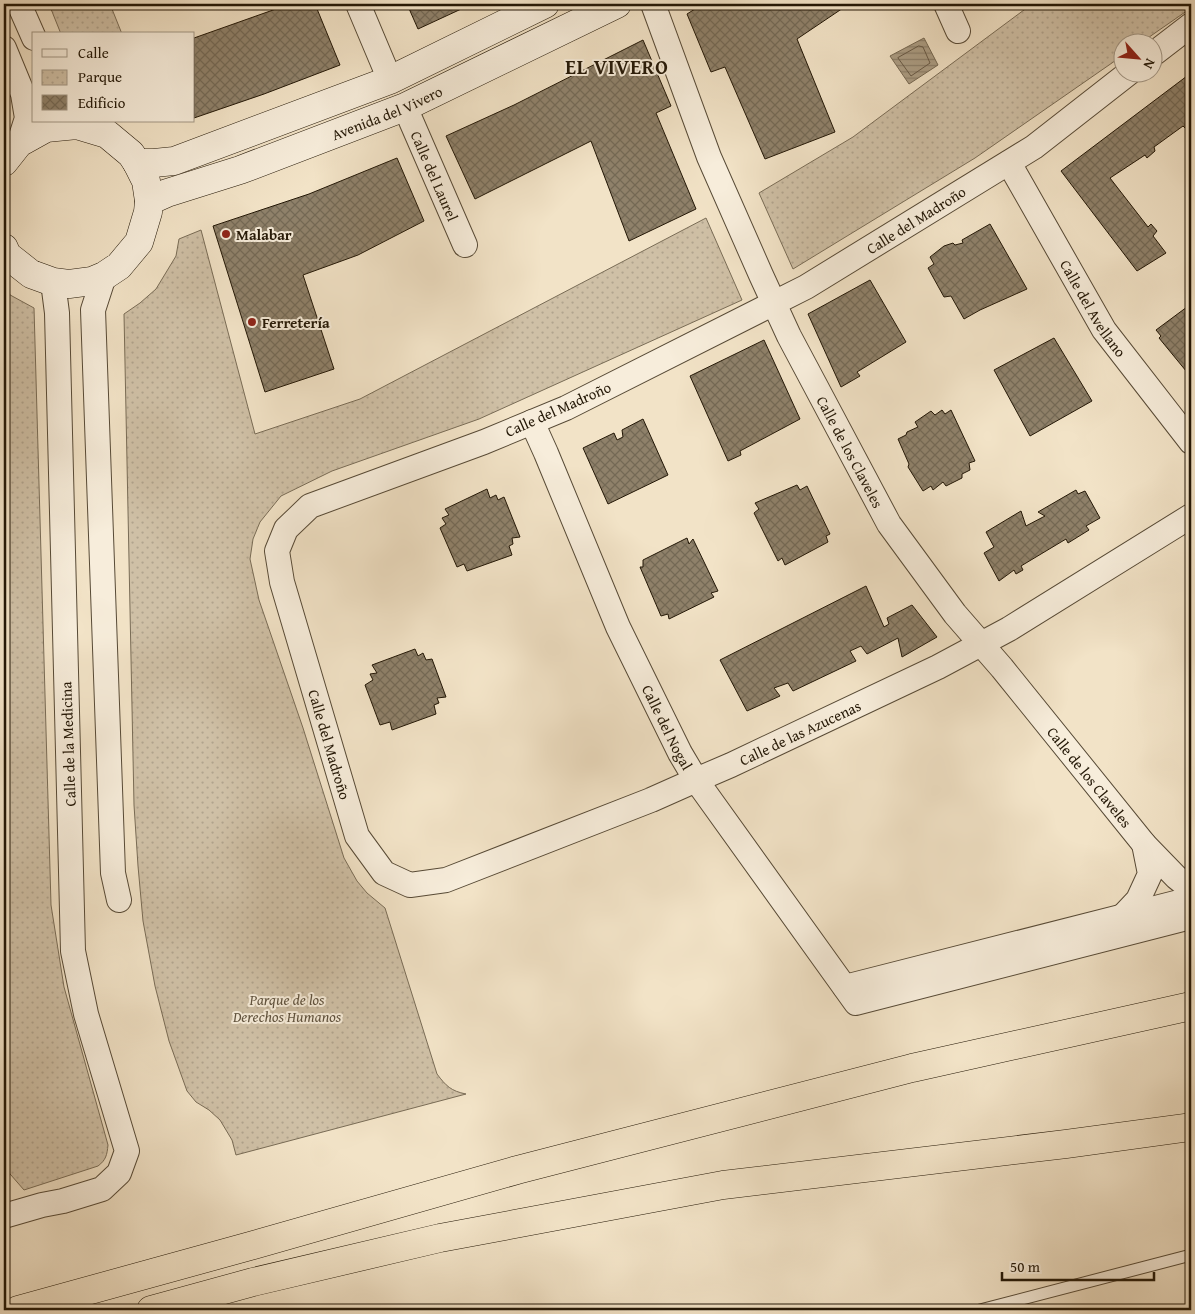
<svg xmlns="http://www.w3.org/2000/svg" width="1195" height="1314" font-family="'Gentium Book Plus',serif">
<style>
.park{fill:url(#park-dots);stroke:#796c56}
.water{fill:url(#water-rules);stroke:#756852}
.lines{fill:none;stroke-linecap:round;stroke-linejoin:round}
.shore{stroke:#685a46;stroke-width:1}
.building{fill:url(#building-cross-hatch);stroke:#231706}
.service-casing{stroke:#574a36;stroke-width:13}
.minor-casing{stroke:#574a36;stroke-width:26}
.secondary-casing{stroke:#231706;stroke-width:29}
.motorway-casing{stroke:#231706;stroke-width:29}
.service{stroke:#f7eddb;stroke-width:11}
.minor{stroke:#f7eddb;stroke-width:24}
.secondary{stroke:#f7eddb;stroke-width:28}
.motorway{stroke:#f2e3c7;stroke-width:28}
.poi-dot{fill:#8f2418;stroke:#f7eddb;stroke-width:2}
.labels{text-anchor:middle;dominant-baseline:central;stroke-width:4;stroke-linejoin:round;paint-order:stroke}
.street-label{font-size:15px;fill:#231706;stroke:#f7eddb}
.poi-label{font-size:15px;font-weight:bold;fill:#231706;stroke:#f7eddb;text-anchor:start}
.park-label{font-size:15px;font-style:italic;fill:#5f523e;stroke:#f7eddb}
.district-label{font-size:20px;font-weight:bold;letter-spacing:1px;fill:#231706;stroke:#f7eddb}
</style>
<defs>
<pattern id="park-dots" width="8" height="8" patternUnits="userSpaceOnUse" patternTransform="scale(1.25)"><rect width="8" height="8" fill="#cfc0a6"/><path d="M2 2h.1M6 6h.1" fill="none" stroke="#b1a48d" stroke-width="1.8" stroke-linecap="round"/></pattern>
<pattern id="water-rules" width="6" height="5" patternUnits="userSpaceOnUse" patternTransform="scale(1.25)"><rect width="6" height="5" fill="#ac9e85"/><path d="M0 2.5h6" fill="none" stroke="#8c806b"/></pattern>
<pattern id="building-cross-hatch" width="8" height="8" patternUnits="userSpaceOnUse" patternTransform="scale(1.25)"><rect width="8" height="8" fill="#8f816a"/><path d="M0 0l8 8M0 8l8-8" fill="none" stroke="#746955"/></pattern>
</defs>
<rect width="100%" height="100%" fill="#f2e3c7"/>
<filter id="stains"><feTurbulence type="fractalNoise" baseFrequency=".004" numOctaves="4"/><feColorMatrix values="0 0 0 0 .2 0 0 0 0 .09 0 0 0 0 .02 0 0 0 .5 -.17"/></filter>
<radialGradient id="worn" r=".72"><stop offset=".6" stop-color="#630" stop-opacity="0"/><stop offset="1" stop-color="#630" stop-opacity=".3"/></radialGradient>
<!-- park -->
<g class="park">
<path d="M 49,4 L 110,4 L 122,34 L 61,34 Z"/>
<path d="M 1032,4 L 1191,4 L 1191,8 L 1142,42 L 1122,42 L 1122,56 L 975,158 L 793,269 L 759,193 L 853,137 Z"/>
<path d="M 706,218 L 742,300 L 479,419 L 332,471 L 281,496 L 260,522 L 253,539 L 250,559 L 259,600 L 303,728 L 344,858 L 357,881 L 367,893 L 385,908 L 437,1074 C 446,1086 451,1091 466,1094 L 236,1155 L 232,1140 L 220,1120 L 209,1110 L 196,1102 L 187,1091 L 169,1041 L 155,986 L 143,921 L 138,866 L 134,805 L 124,314 L 140,303 L 156,289 L 176,256 L 179,239 L 201,230 L 255,434 L 360,399 Z"/>
<path d="M 4,291 L 12,296 L 34,308 L 51,905 L 64,987 L 108,1145 C 107,1155 106,1160 98,1166 L 24,1190 L 4,1167 Z"/>
</g>
<!-- water -->
<path class="water" d="M 924,38 L 938,65 L 909,84 L 890,56 Z"/>
<g class="lines">
<!-- shore -->
<path class="shore" d="M 919,46 L 923,47 L 930,63 L 911,76 L 898,58 Z"/>
</g>
<!-- building -->
<g class="building">
<path d="M 290,4 L 315,4 L 340,65 L 264,94 L 194,118 L 194,38 Z"/>
<path d="M 407,4 L 472,4 L 418,29 Z"/>
<path d="M 703,4 L 849,4 L 797,39 L 835,132 L 765,159 L 725,67 L 711,72 L 687,14 Z"/>
<path d="M 643,40 L 671,106 L 656,113 L 696,209 L 629,241 L 591,141 L 475,199 L 446,136 L 514,105 Z"/>
<path d="M 1191,73 L 1191,126 L 1186,129 L 1183,126 L 1154,147 L 1155,151 L 1147,158 L 1145,155 L 1110,178 L 1148,227 L 1151,224 L 1157,231 L 1153,236 L 1166,253 L 1137,271 L 1061,171 Z"/>
<path d="M 397,158 L 424,221 L 358,255 L 303,275 L 334,369 L 265,392 L 213,226 L 309,194 Z"/>
<path d="M 990,224 L 1027,289 L 980,310 L 964,319 L 951,296 L 944,297 L 928,268 L 934,264 L 930,257 L 944,246 L 953,243 L 955,245 L 963,243 L 962,240 Z"/>
<path d="M 870,280 L 906,342 L 857,372 L 860,376 L 841,387 L 808,314 Z"/>
<path d="M 1191,304 L 1191,377 L 1159,338 L 1161,336 L 1156,330 Z"/>
<path d="M 1054,338 L 1092,401 L 1030,436 L 994,370 Z"/>
<path d="M 764,340 L 800,419 L 740,451 L 741,455 L 728,461 L 690,376 Z"/>
<path d="M 942,410 L 945,414 L 951,410 L 975,461 L 969,463 L 970,470 L 962,474 L 962,478 L 946,486 L 943,482 L 933,490 L 931,486 L 923,491 L 908,467 L 909,464 L 898,439 L 906,435 L 907,432 L 918,427 L 915,422 L 931,411 L 935,415 Z"/>
<path d="M 643,419 L 668,475 L 608,504 L 583,448 L 614,433 L 617,440 L 623,437 L 622,430 Z"/>
<path d="M 797,485 L 800,490 L 807,486 L 830,534 L 826,536 L 828,542 L 785,565 L 782,558 L 778,561 L 754,513 L 759,509 L 755,503 Z"/>
<path d="M 487,489 L 490,498 L 496,495 L 498,500 L 504,497 L 520,537 L 512,538 L 513,544 L 509,546 L 512,555 L 467,571 L 464,564 L 457,567 L 440,528 L 446,524 L 442,518 L 449,515 L 445,509 Z"/>
<path d="M 1076,490 L 1078,494 L 1085,491 L 1100,518 L 1086,526 L 1089,530 L 1068,543 L 1066,539 L 1021,566 L 1023,570 L 1016,574 L 1014,570 L 999,581 L 984,553 L 994,547 L 986,532 L 1021,511 L 1026,526 L 1045,516 L 1038,512 Z"/>
<path d="M 687,538 L 689,544 L 693,539 L 718,591 L 711,593 L 714,597 L 669,619 L 668,614 L 661,616 L 640,567 L 643,567 L 643,560 Z"/>
<path d="M 866,586 L 884,627 L 889,624 L 887,618 L 912,605 L 937,637 L 902,657 L 898,638 L 867,654 L 861,646 L 850,651 L 856,661 L 793,691 L 788,683 L 774,688 L 780,696 L 747,711 L 720,660 Z"/>
<path d="M 415,649 L 418,656 L 423,653 L 426,660 L 432,659 L 446,697 L 437,698 L 439,703 L 434,705 L 436,714 L 392,730 L 390,722 L 380,725 L 365,685 L 373,680 L 370,674 L 377,673 L 372,665 Z"/>
</g>
<g class="lines">
<defs>
<path id="service" d="M 980,1310 L 1191,1255"/>
<g id="minor">
<path d="M 19,4 L 34,38"/>
<path d="M 358,4 L 390,80"/>
<path id="s1" d="M 653,4 L 709,157 L 761,275 L 789,336 L 889,524 L 955,614 L 1002,668 L 1144,844"/>
<path d="M 946,4 L 958,31"/>
<path d="M 4,48 L 23,94 L 27,118 L 19,143"/>
<path d="M 1152,55 L 1191,25"/>
<path id="s2" d="M 1130,72 L 1034,147 L 806,287 L 566,408 L 484,442 L 310,506 L 286,529 L 277,551 L 282,582 L 357,836 L 384,873 L 410,885 L 446,880 L 651,800 L 696,780 L 731,765 L 938,667 L 1009,629 L 1191,516"/>
<path id="s3" d="M 405,107 L 465,245"/>
<path id="s4" d="M 1009,163 L 1104,330 L 1191,442"/>
<path d="M 104,276 L 93,310 L 113,873 L 119,900"/>
<path id="s5" d="M 532,422 L 546,453 L 618,627 L 680,753 L 696,780 L 856,1003 L 1191,917"/>
<path d="M 1122,917 L 1138,900 L 1150,874 L 1144,844 L 1176,877 L 1191,889"/>
<path d="M 845,987 L 1191,899"/>
<path d="M 4,1216 L 42,1205 L 63,1201 L 102,1189 L 119,1173 L 127,1151 L 86,1014 L 73,951 L 57,313 L 53,282"/>
</g>
<g id="secondary">
<path d="M 4,162 L 19,143 L 46,128 L 77,125 L 107,134 L 131,154 L 137,163 L 146,181 L 149,201 L 148,212 L 139,242 L 119,266 L 104,276 L 92,281 L 69,284 L 53,282 L 31,274 L 7,255 L 4,248"/>
<path d="M 137,163 L 154,163 L 174,161 L 390,80 L 545,4"/>
<path id="s6" d="M 149,201 L 167,193 L 240,170 L 405,107 L 617,4"/>
</g>
<g id="motorway">
<path d="M 18,1310 L 250,1246 L 517,1170 L 912,1068 L 1191,1006"/>
<path d="M 151,1310 L 253,1282 L 440,1238 L 723,1185 L 1066,1144 L 1191,1127"/>
</g>
</defs>
<!-- service casing -->
<use href="#service" class="service-casing"/>
<!-- minor casing -->
<use href="#minor" class="minor-casing"/>
<!-- secondary casing -->
<use href="#secondary" class="secondary-casing"/>
<!-- motorway casing -->
<use href="#motorway" class="motorway-casing"/>
<!-- service -->
<use href="#service" class="service"/>
<!-- minor -->
<use href="#minor" class="minor"/>
<!-- secondary -->
<use href="#secondary" class="secondary"/>
<!-- motorway -->
<use href="#motorway" class="motorway"/>
</g>
<!-- markers -->
<g class="poi-dot">
<circle cx="226" cy="234" r="5"/>
<circle cx="252" cy="322" r="5"/>
</g>
<g class="labels">
<!-- street labels -->
<g class="street-label">
<text stroke="none"><textPath href="#s6" startOffset="254">Avenida del Vivero</textPath></text>
<text stroke="none"><textPath href="#s3" startOffset="75">Calle del Laurel</textPath></text>
<text transform="translate(916 220) rotate(-32)">Calle del Madroño</text>
<text stroke="none"><textPath href="#s4" startOffset="168">Calle del Avellano</textPath></text>
<text transform="translate(558 409) rotate(-24)">Calle del Madroño</text>
<text stroke="none"><textPath href="#s1" startOffset="490">Calle de los Claveles</textPath></text>
<text stroke="none"><textPath href="#s5" startOffset="334">Calle del Nogal</textPath></text>
<text stroke="none"><textPath href="#s2" startOffset="1780">Calle de las Azucenas</textPath></text>
<text transform="translate(68 744) rotate(-92)">Calle de la Medicina</text>
<text stroke="none"><textPath href="#s2" startOffset="1190">Calle del Madroño</textPath></text>
<text stroke="none"><textPath href="#s1" startOffset="895">Calle de los Claveles</textPath></text>
</g>
<!-- poi labels -->
<g class="poi-label">
<text x="236" y="234">Malabar</text>
<text x="262" y="322">Ferretería</text>
</g>
<!-- park labels -->
<g class="park-label">
<text x="287" y="999">Parque de los<tspan x="287" dy="17">Derechos Humanos</tspan></text>
</g>
<!-- district labels -->
<g class="district-label">
<text x="617" y="66">EL VIVERO</text>
</g>
</g>
<!-- margin -->
<rect width="1195" height="1314" fill="none" stroke="#f2e3c7" stroke-width="20"/>
<rect x="5" y="5" width="1185" height="1304" fill="none" stroke="#231706" stroke-width="2.5"/>
<rect x="10" y="10" width="1175" height="1294" fill="none" stroke="#231706"/>
<!-- legend -->
<rect x="32" y="32" width="162" height="90" fill="#f7eddb" stroke="#a29786"/>
<rect x="42" y="49" width="25" height="8" fill="#f7eddb" stroke="#a29786"/>
<text x="78" y="58" font-size="15" fill="#231706">Calle</text>
<rect x="42" y="70" width="25" height="15" fill="url(#park-dots)" stroke="#a29786"/>
<text x="78" y="82" font-size="15" fill="#231706">Parque</text>
<rect x="42" y="95" width="25" height="15" fill="url(#building-cross-hatch)" stroke="#a29786"/>
<text x="78" y="108" font-size="15" fill="#231706">Edificio</text>
<!-- north arrow -->
<g transform="translate(1138 58) rotate(117)"><circle r="24" fill="#f7eddb" stroke="#a29786"/>
<path d="M0-4L9 19L0 12L-9 19Z" fill="#8f2418"/>
<text y="-8" font-size="14" font-weight="bold" text-anchor="middle" fill="#231706">N</text>
</g>
<!-- scale -->
<path d="M1002 1272v8h152v-8" fill="none" stroke="#231706" stroke-width="2.5"/>
<text x="1010" y="1272" font-size="15" fill="#231706" stroke="#f7eddb" stroke-width="4" paint-order="stroke">50 m</text>
<rect width="100%" height="100%" filter="url(#stains)"/>
<rect width="100%" height="100%" fill="url(#worn)"/>
</svg>
